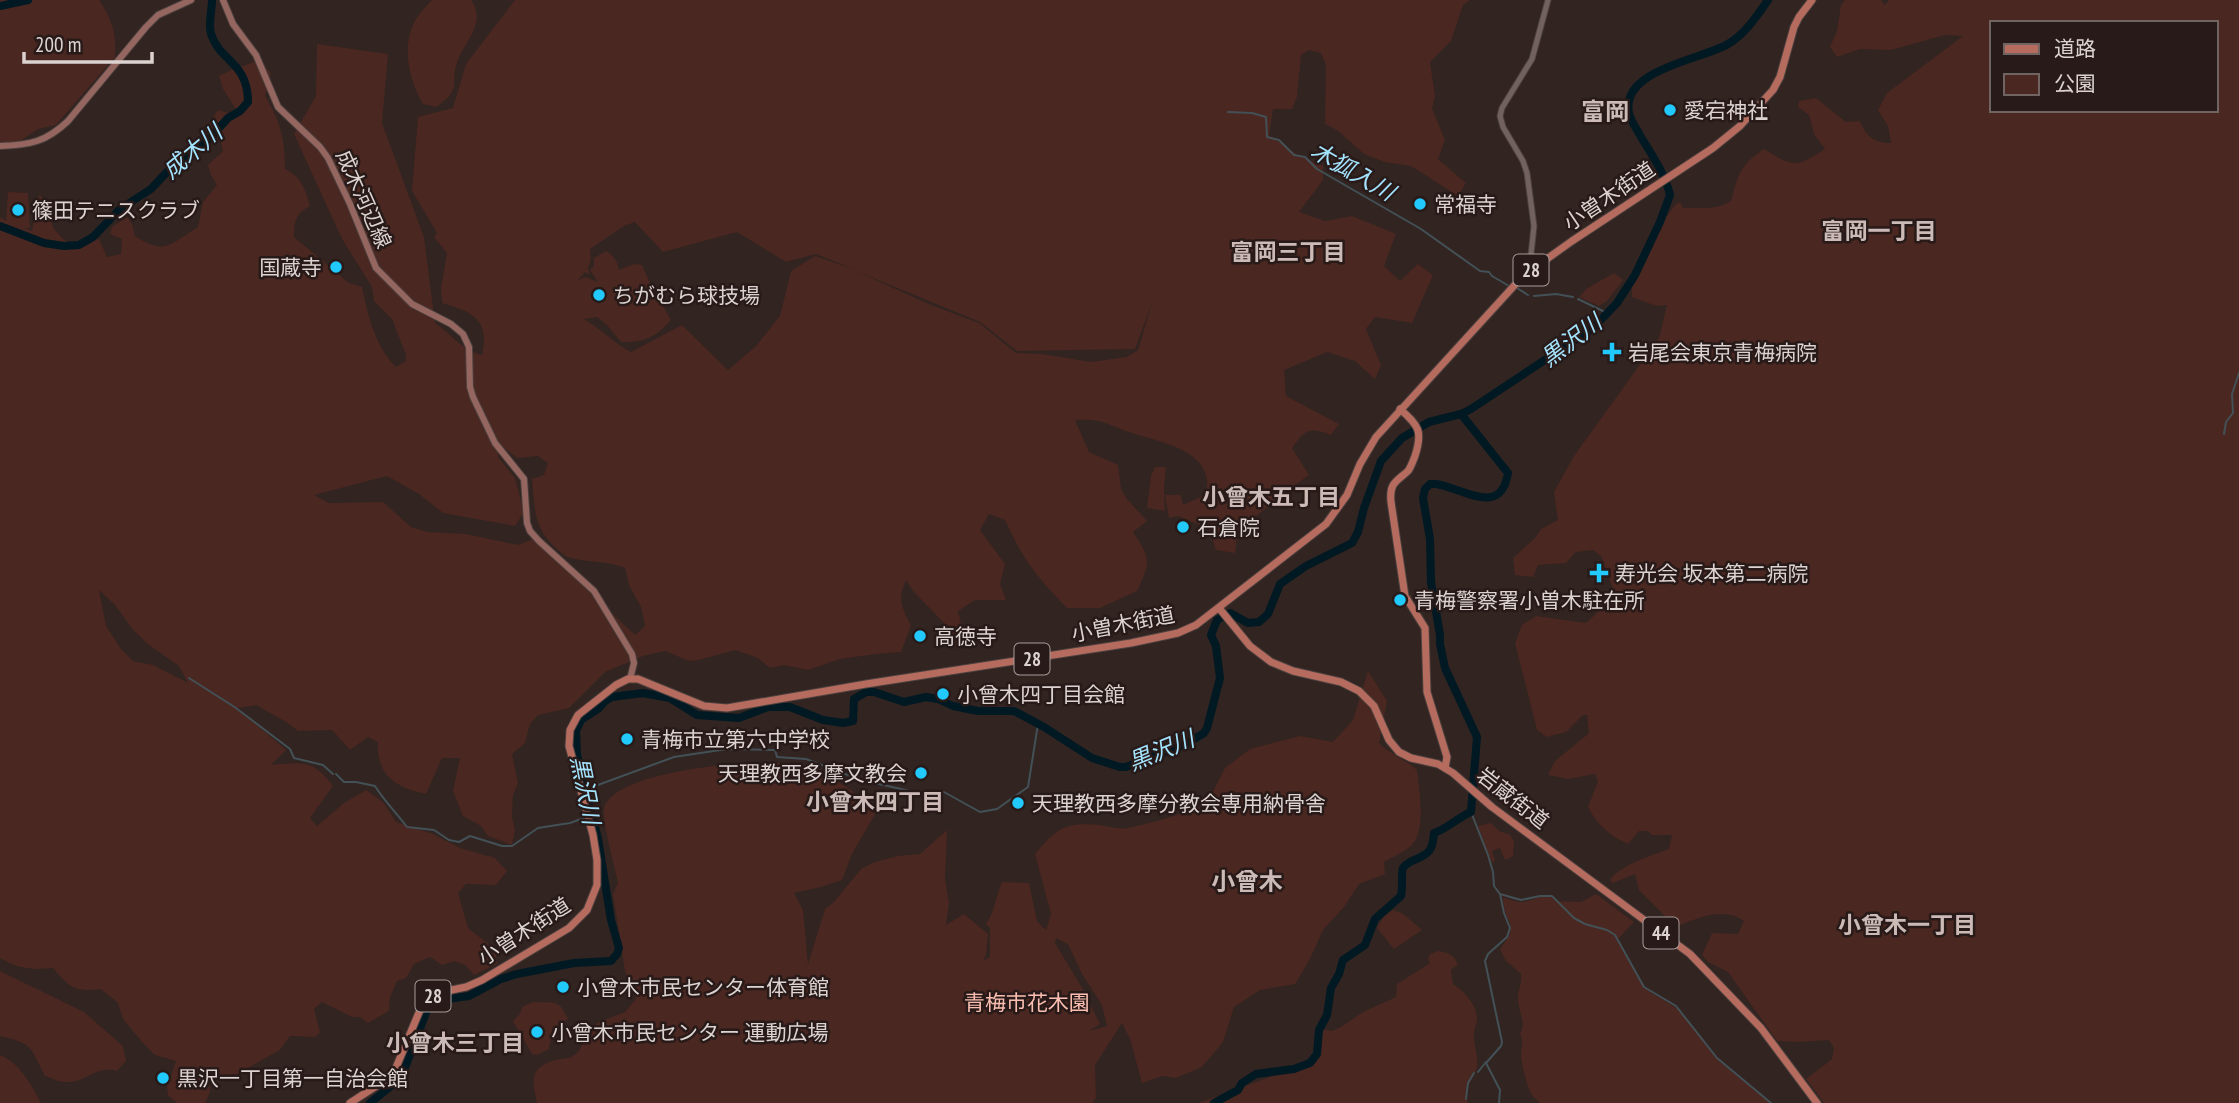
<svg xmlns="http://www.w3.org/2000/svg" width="2239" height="1103" font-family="'PT Sans Narrow','Noto Sans JP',sans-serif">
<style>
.green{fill:#4a2720;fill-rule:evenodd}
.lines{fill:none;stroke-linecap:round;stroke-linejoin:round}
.stream{stroke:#435157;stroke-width:2}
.river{stroke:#011923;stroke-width:8}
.tertiary-casing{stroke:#4c403e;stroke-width:7}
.secondary-casing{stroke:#4c403e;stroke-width:8}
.primary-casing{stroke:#4c403e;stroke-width:9}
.tertiary{stroke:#72625f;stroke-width:5}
.secondary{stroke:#94665f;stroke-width:6}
.primary{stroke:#b56b5e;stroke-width:7}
.poi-dot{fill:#21c9fd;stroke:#271a18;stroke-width:2.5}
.labels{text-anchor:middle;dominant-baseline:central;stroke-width:5;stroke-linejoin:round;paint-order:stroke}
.shield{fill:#271a18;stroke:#a69c9a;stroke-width:2}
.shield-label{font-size:19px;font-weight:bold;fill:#dcd3d1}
.poi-label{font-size:21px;fill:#dcd3d1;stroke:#271a18;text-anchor:start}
.street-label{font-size:21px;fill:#dcd3d1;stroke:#271a18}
.park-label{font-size:21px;fill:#fbbeb1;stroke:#271a18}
.water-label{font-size:23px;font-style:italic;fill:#a4e3fe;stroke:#271a18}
.neighbourhood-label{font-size:23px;font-weight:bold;fill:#ccbab7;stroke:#271a18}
.quarter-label{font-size:24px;font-weight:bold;fill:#ccbab7;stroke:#271a18}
</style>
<rect width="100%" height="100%" fill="#312421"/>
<!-- green -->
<g class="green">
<path d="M 0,0 L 99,0 C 112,18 117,35 115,57 L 56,125 L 38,129 L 17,143 L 0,142 Z"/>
<path d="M 432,0 L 471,0 C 487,22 466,40 458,60 C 449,82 464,89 436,107 L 423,104 C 411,84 404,57 410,33 C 413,20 424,8 432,0 Z"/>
<path d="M 515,0 L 1470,0 L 1463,5 L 1451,41 L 1430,62 L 1435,96 L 1432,108 L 1445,140 L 1438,159 L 1466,183 L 1458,196 L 1411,166 L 1384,162 L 1364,154 L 1337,130 L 1325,124 L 1326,65 L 1321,53 L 1309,50 L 1301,55 L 1297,97 L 1292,109 L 1273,109 L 1269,135 L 1298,155 L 1323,166 L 1323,180 L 1299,212 L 1325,221 L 1352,216 L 1396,234 L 1384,266 L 1400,281 L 1418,264 L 1433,275 L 1412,323 L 1375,317 L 1366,329 L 1381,365 L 1375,379 L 1355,361 L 1327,352 L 1284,370 L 1286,396 L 1339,424 L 1331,435 C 1309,427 1306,429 1292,448 L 1309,475 L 1287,491 L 1238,531 L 1235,553 L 1216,550 L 1209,529 L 1178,516 L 1169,518 L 1165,495 L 1181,495 L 1183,505 L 1205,495 C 1206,490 1208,483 1207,479 C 1202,448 1156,441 1132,433 C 1107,425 1104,418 1075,420 L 1089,452 L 1118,465 L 1121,489 L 1127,499 L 1147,521 L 1133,532 C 1151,559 1151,562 1137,591 L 1100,608 L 1067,608 C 1037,577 1023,560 1005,520 L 989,514 L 980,530 L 1005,564 L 1000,584 L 1006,600 L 975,600 L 958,611 L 963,632 L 963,648 L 953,645 L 945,624 L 913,591 L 906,580 C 897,601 902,607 911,626 L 901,652 L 876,654 L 840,659 L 808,670 L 784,665 L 770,668 L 758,658 L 735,650 L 699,660 L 689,661 L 665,651 L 643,656 L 605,672 L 569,708 L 538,715 L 530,724 L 525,743 L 512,754 L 518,783 L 513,795 L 512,817 L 515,830 L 512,845 L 488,836 L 481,826 L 463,816 L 453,791 L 460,758 L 442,758 L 426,794 C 397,788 376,776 378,742 L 368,737 L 350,750 L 332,730 L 298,731 C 286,720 271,715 257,705 L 237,708 L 286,750 L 271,765 C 302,762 314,760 333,786 L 310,818 L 317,826 L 344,803 L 366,790 L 384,803 L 396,822 L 433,834 L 460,848 L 495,858 L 507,871 L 496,885 L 466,884 L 458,893 L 468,928 L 495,949 L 497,964 L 474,975 L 465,965 L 454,961 L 442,965 L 430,957 L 414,964 L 406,978 L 397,981 L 390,997 L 389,1011 L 368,1023 L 360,1017 L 352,1017 L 322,1002 L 314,1009 L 320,1032 L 315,1037 L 290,1036 L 280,1050 L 237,1074 L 208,1077 L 210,1092 L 205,1103 L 177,1103 L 168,1095 L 167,1086 L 176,1061 L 155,1055 L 143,1043 L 123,1019 L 118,1003 L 101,989 C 74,992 70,988 53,968 C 32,970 18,969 0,958 L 0,217 L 6,221 L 8,192 L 28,193 L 30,228 L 24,228 L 32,231 L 39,195 L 42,197 L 54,229 L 67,243 L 99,239 L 107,257 L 121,254 L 122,239 L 110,234 L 112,227 L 127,217 L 132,224 L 135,236 C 166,256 170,244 198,227 L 203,202 L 217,185 L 211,175 L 208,165 L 223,151 L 220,138 L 202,135 L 218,110 L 228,113 L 236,109 L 223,89 L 219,76 C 232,69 245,66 259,60 L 271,73 L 265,96 C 281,122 285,140 285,169 C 302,177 305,189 310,206 C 296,213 294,222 294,237 L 349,283 L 362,287 C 368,315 375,346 396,367 L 406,361 L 406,355 L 392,319 L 374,301 L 372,287 L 342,239 L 294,134 L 316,96 L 317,44 L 388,54 L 382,123 L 424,237 L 435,323 C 453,335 461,350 482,355 C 490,319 472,312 442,303 L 441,288 L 447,253 L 434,237 L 437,233 L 412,191 L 418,117 L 453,108 L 466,64 ZM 635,222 L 663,252 L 737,232 L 786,262 L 816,254 L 853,269 L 815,256 L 791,271 L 780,316 L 756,346 L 728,370 L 682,325 L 631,352 C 614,343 601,329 584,319 L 597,317 L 606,324 L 621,342 C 644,343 656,337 671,320 L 652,288 L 642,265 L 634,264 L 619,270 C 617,261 615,256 606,251 L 594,258 L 594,266 L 590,270 L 598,282 L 586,277 L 578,280 L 585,272 L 590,275 L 588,268 L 591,260 L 590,249 L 624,226 ZM 856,271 L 980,322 L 1017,351 L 1135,349 L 1152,303 L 1138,350 L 1127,357 L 1091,362 L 1042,354 L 1016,353 L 979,323 L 931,305 ZM 499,444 L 517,458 L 538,456 L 548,463 L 544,475 L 532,479 C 535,509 533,528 557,549 C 562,553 565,557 571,558 C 591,563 603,560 625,568 L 629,585 L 641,607 L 645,626 L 635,635 L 533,539 L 518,545 L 466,534 L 428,532 L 411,527 L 383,502 L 329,503 L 314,495 L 387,476 L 419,494 L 443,513 L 515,526 L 524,512 L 515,478 L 498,457 ZM 99,590 L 115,605 L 133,630 L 149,645 L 179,666 L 188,683 L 153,665 L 133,661 L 121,649 L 106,626 Z"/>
<path d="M 1845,0 L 1881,0 L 1885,5 L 1889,0 L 2239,0 L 2239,1103 L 1824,1103 L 1806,1079 L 1832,1059 L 1834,1048 L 1829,1040 L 1800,1042 L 1777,1041 L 1728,972 L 1708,962 L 1702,955 L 1712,933 L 1738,934 L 1744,921 C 1724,907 1700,917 1678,926 L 1670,921 L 1639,890 L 1635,874 L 1613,883 L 1610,880 C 1621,864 1651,856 1669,849 L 1672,835 L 1652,835 L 1648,831 L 1639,831 L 1628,844 C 1610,836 1597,825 1588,807 L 1598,781 L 1595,774 L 1568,779 L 1548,775 L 1555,761 L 1589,733 L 1587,715 L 1583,715 L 1566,732 L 1547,737 L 1537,730 L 1515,643 L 1522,625 L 1536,616 L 1586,623 L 1602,608 L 1613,588 L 1601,556 L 1593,550 L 1576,552 L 1566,563 L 1538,565 L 1533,577 L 1515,575 L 1513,558 L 1536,537 L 1541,529 L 1558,520 L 1554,492 L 1574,456 L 1659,338 L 1667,305 L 1656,306 L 1632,297 C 1632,291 1631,285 1633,280 C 1638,265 1668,207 1680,202 L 1683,208 C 1701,207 1714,211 1731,201 C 1739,173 1739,166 1764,149 C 1793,167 1796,168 1825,149 L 1814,134 L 1809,115 L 1798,107 L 1799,101 L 1816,98 L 1846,122 L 1860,121 C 1866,136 1874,143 1891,143 L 1888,126 L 1878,110 L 1887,93 L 1963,36 L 1945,35 L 1891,50 L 1860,49 L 1837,57 L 1830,47 L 1837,31 L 1841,5 ZM 1992,23 L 2216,23 L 2216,110 L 1992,110 Z"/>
<path d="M 1614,273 L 1623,280 L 1607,301 L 1599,306 L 1579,297 L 1586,289 Z"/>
<path d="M 1155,467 L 1166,467 L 1164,488 L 1165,511 L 1147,508 L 1151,476 Z"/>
<path d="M 1368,671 L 1387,701 L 1379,743 C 1390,754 1405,759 1417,770 C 1419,789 1426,828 1413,844 C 1407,851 1392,857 1384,862 L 1385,874 L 1359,884 L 1344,907 L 1323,930 L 1310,959 L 1295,984 L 1260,990 L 1234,1007 L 1223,1042 L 1202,1067 L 1176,1078 L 1162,1076 L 1142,1083 L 1130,1039 L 1122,1023 L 1095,1065 L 1096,1098 L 1092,1103 L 537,1103 C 532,1080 529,1067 556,1060 C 561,1058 569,1059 573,1056 C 582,1051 583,1041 585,1032 L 599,1022 L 625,1012 L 636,999 L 625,971 L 613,894 L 618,883 C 615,867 602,822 604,809 C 611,769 771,756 805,766 C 832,775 855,793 878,809 L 852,854 L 842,880 L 821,887 L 794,893 L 803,910 L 808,964 L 825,909 L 834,902 L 861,869 L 875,862 L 897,856 L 920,854 L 947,830 L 945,879 L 949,903 L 946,925 L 964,914 L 988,934 L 986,955 L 983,961 L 990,957 L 990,928 L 986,924 C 994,914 996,895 1002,882 L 1029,883 L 1037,921 L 1046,930 L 1051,914 L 1035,854 C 1057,828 1065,822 1100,825 C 1109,826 1118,830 1127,828 C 1154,823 1180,814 1206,805 L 1225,768 L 1250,749 L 1300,736 L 1333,742 L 1353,720 ZM 1056,938 L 1068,944 L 1082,974 L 1102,1005 L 1107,1026 L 1089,1031 L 1100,1024 L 1081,986 L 1055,943 Z"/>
<path d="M 1491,823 L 1499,831 L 1509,834 L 1514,841 L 1513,856 L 1505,860 L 1500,848 L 1492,851 L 1495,860 L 1492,863 L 1478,826 Z"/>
<path d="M 1596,894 L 1634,922 L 1618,939 L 1644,988 L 1678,1009 L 1718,1060 L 1770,1103 L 1540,1103 C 1537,1100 1534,1098 1532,1095 C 1528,1090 1521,1063 1521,1056 C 1521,1048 1524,1042 1520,1034 C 1527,1022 1518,1012 1518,999 C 1518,990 1522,983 1521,974 L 1506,961 L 1500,949 C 1522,921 1503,926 1503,897 C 1509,899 1515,902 1521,902 C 1534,902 1545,890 1556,901 L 1581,902 Z"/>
<path d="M 1393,910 L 1402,913 L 1422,930 L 1394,949 L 1377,928 L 1384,916 Z"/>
<path d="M 1438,951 C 1448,952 1454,955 1458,964 L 1451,970 L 1453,984 C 1463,990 1477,1005 1477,1018 C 1477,1024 1474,1029 1474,1034 C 1473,1045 1479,1056 1477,1067 C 1474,1081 1463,1084 1468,1103 L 1199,1103 L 1281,1073 L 1308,1067 L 1315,1062 L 1318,1054 L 1321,1029 L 1332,1031 L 1341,1027 L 1363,1012 L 1396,997 L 1397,984 L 1430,963 L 1428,959 L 1430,954 Z"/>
<path d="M 0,971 L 84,1012 L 123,1046 L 126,1061 L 117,1071 C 95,1065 88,1082 67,1082 C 60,1083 52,1078 45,1076 C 29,1046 34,1044 0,1036 Z"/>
<path d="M 533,1002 C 554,1003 559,998 568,1019 C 556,1025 550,1036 549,1049 L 537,1055 L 532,1054 L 513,1021 L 520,1014 L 522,1007 Z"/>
<path d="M 0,1055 C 19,1062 32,1086 41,1103 L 0,1103 Z"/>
</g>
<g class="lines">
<!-- stream -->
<g class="stream">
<path d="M 1228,112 L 1252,113 L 1266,117 L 1267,137 L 1279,140 L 1294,155 L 1305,157 L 1317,169 L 1421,229 L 1480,271 L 1489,272 L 1492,276 L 1509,286"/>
<path d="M 1517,288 L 1528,295"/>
<path d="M 1534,296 L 1556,294 L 1573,297"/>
<path d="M 1578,299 L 1607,313"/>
<path d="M 2224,434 L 2226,422 L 2233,413 L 2232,394 L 2239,373"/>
<path d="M 189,678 L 236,708 L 290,749 L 294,758 L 323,765 L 333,774"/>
<path d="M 336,774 L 344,782 L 356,782 L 375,786 C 385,802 396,812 407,827 L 434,830 L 449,840 L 459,842 L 470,836 L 502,846 L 512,846 L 538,828 L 570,823 L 584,818"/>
<path d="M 587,789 L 674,757 L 727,749 L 775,750 L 777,757 L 806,759 L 861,780 L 910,791 L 944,792 L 980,812 L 997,809 L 1028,787 L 1038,724"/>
<path d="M 1471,812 L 1488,855 L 1493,872 L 1494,886 L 1500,894 L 1504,913 L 1510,928 L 1507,937 L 1488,954 L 1485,961 L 1502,1042 L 1501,1046 L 1486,1063 L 1500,1090 L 1499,1103"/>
<path d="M 1500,894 L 1521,900 L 1540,896 L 1552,896 L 1574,918 L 1585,924 L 1607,930 L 1615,935 L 1644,987 L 1676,1006 L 1717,1058 L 1771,1103"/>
<path d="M 1478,1072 L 1486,1062"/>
<path d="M 1466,1099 L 1468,1083 L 1474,1073"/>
</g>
<!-- river -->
<g class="river">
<path d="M 0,6 L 28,0"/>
<path d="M 0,226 L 44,243 L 64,246 L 79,245 L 93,237 L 120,209 L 151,189 L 166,173 L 210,138 L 228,118 L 240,111 L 248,102 C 248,62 220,62 211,34 C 208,23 212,11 212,0"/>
<path d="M 370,1103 L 396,1082 L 406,1065 L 427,1010 L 439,1000 L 469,996 L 501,979 L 517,974 L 574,963 L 611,961 L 617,954 L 619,948 L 611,920 L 598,839 L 577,755 L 576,731 L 581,720 L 598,709 L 605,701 L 612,697 L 643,693 L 670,698 L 697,715 L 739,718 L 768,707 L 790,707 L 823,720 L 843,723 L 853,721 L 854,699 L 866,692 L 874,692 L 904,702 L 926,697 L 938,699 L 953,706 L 978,711 L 1014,711 L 1044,727 L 1092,758 L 1120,767 L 1126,767 L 1186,744 L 1204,733 L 1207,728 L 1220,678 L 1216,646 L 1211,635 L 1217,620 L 1230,613 L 1248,623 L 1259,622 L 1268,614 L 1280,584 L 1306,566 L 1352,543 L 1358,532 L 1364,508 L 1381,461 L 1402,438 L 1429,422 L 1461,414 L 1471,409 L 1593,328 L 1617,303 L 1635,275 L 1660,222 L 1670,195 C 1665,174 1652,155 1641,137 C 1637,129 1631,122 1629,113 C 1620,69 1704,59 1728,44 C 1745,34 1757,16 1768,0"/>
<path d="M 1214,1103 L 1238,1090 L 1242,1083 L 1256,1074 L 1294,1069 L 1310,1063 L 1317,1054 L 1319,1030 L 1327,1015 L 1331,988 L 1339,974 L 1343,960 L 1365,945 L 1375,919 L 1401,896 C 1403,889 1401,871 1403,868 C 1405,864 1409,863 1412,861 C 1429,854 1433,851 1434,833 C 1447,829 1457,818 1471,812 L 1477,737 L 1445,668 L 1440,644 L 1440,635 L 1431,582 L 1430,539 L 1423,498 L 1425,489 L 1430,484 L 1436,484 C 1463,488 1501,518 1508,473 L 1461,414"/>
</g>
<defs>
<path id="tertiary" d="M 1532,269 L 1530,264 L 1534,226 L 1527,173 L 1523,161 L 1503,127 L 1500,116 L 1502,108 L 1532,59 L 1548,0"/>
<g id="secondary">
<path d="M 223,0 L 233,24 L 256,55 L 278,107 L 320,147 L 328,158 L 350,204 L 376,268 L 412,304 L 451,324 L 463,334 L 469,347 L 470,387 L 473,397 L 495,443 L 524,479 L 527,523 L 530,531 L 539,541 L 594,591 L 632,654 L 634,663 L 630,679"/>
<path d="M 0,146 C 30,145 46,142 68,121 L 146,27 L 158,15 L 191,0"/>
</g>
<g id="primary">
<path d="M 1400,409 C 1419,426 1423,431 1415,456 C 1413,461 1411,467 1408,471 C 1396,482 1389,483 1391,502 L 1405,596 L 1425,628 L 1427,692 L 1447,757 L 1445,768"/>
<path d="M 1219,608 L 1250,646 L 1271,662 L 1293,671 L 1341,682 L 1359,691 L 1374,706 L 1389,740 L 1399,752 L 1411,758 L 1438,764 L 1453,773 L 1492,807 L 1690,954 L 1761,1028 L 1817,1103"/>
<path d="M 350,1103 L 384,1081 L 395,1070 L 420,1010 L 430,998 L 442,992 L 466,987 L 482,980 L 569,928 L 587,910 L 597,885 L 597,860 L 593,835 L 569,746 L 570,730 L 578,715 L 616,685 L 628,679 L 638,679 L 704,706 L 727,708 L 866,684 L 1131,643 L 1178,633 L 1196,625 L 1326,524 L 1347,495 L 1360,464 L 1376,437 L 1523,276 L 1572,241 L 1713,148 L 1740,126 L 1773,90 L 1780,77 L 1794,27 L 1799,17 L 1812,0"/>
</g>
</defs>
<!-- tertiary casing -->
<use href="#tertiary" class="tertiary-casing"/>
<!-- secondary casing -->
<use href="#secondary" class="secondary-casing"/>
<!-- primary casing -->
<use href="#primary" class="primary-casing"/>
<!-- tertiary -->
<use href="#tertiary" class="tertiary"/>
<!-- secondary -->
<use href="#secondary" class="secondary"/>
<!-- primary -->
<use href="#primary" class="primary"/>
</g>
<!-- markers -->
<g class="poi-dot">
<circle cx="1670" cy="110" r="7"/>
<circle cx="1420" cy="204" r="7"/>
<circle cx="18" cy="210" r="7"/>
<circle cx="336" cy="267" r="7"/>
<circle cx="599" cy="295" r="7"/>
<path d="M1608.5 341.5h7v7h7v7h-7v7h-7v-7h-7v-7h7z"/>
<circle cx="1183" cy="527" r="7"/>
<path d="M1595.5 562.5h7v7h7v7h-7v7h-7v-7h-7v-7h7z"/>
<circle cx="1400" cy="600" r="7"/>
<circle cx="920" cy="636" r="7"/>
<circle cx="943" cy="694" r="7"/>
<circle cx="627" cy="739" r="7"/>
<circle cx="921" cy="773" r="7"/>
<circle cx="1018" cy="803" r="7"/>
<circle cx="563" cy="987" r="7"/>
<circle cx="537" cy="1032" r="7"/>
<circle cx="163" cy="1078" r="7"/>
</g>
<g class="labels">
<!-- shield labels -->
<g class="shield">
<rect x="1513.5" y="254.5" width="35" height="31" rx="5"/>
<rect x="1014.5" y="643.5" width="35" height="31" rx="5"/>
<rect x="1643.5" y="917.5" width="35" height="31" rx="5"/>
<rect x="415.5" y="980.5" width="35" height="31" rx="5"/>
</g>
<g class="shield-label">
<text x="1531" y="270">28</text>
<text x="1032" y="659">28</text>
<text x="1661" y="933">44</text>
<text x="433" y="996">28</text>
</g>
<!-- poi labels -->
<g class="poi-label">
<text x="1684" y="110">愛宕神社</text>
<text x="1434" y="204">常福寺</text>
<text x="32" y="210">篠田テニスクラブ</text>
<text x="322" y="267" text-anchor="end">国蔵寺</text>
<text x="613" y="295">ちがむら球技場</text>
<text x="1628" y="352">岩尾会東京青梅病院</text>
<text x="1197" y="527">石倉院</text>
<text x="1615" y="573">寿光会 坂本第二病院</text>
<text x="1414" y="600">青梅警察署小曽木駐在所</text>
<text x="934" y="636">高徳寺</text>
<text x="957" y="694">小曾木四丁目会館</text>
<text x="641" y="739">青梅市立第六中学校</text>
<text x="907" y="773" text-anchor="end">天理教西多摩文教会</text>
<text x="1032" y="803">天理教西多摩分教会専用納骨舎</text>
<text x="577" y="987">小曾木市民センター体育館</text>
<text x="551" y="1032">小曾木市民センター 運動広場</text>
<text x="177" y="1078">黒沢一丁目第一自治会館</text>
</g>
<!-- street labels -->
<g class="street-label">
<text transform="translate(1609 196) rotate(-34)">小曽木街道</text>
<text transform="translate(364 199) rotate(66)">成木河辺線</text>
<text transform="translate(1123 624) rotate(-11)">小曽木街道</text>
<text transform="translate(1513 798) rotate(38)">岩蔵街道</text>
<text transform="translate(524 931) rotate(-33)">小曽木街道</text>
</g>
<!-- park labels -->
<g class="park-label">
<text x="1027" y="1002">青梅市花木園</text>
</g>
<!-- water labels -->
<g class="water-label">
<text transform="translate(192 151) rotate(-40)">成木川</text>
<text transform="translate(1353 171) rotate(30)">木狐入川</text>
<text transform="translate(1571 340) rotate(-37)">黒沢川</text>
<text transform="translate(1161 750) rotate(-22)">黒沢川</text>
<text transform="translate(586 790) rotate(79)">黒沢川</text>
</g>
<!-- neighbourhood labels -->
<g class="neighbourhood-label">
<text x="1879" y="230">富岡一丁目</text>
<text x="1288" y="251">富岡三丁目</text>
<text x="1271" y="496">小曾木五丁目</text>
<text x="875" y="801">小曾木四丁目</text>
<text x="1907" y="924">小曾木一丁目</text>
<text x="455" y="1042">小曾木三丁目</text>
</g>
<!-- quarter labels -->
<g class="quarter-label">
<text x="1605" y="111">富岡</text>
<text x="1247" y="881">小曾木</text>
</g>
</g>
<!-- legend -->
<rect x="1990" y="21" width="228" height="91" fill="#271a18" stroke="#6f6462" stroke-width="2"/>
<rect x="2004" y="44" width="35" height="10" fill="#b56b5e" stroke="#6f6462" stroke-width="2"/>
<text x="2054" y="56" font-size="21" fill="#dcd3d1">道路</text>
<rect x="2004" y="74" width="35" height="21" fill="#4a2720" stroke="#6f6462" stroke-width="2"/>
<text x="2054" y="91" font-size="21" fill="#dcd3d1">公園</text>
<!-- scale -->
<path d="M24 52v10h128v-10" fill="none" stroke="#dcd3d1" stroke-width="3.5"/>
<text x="35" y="52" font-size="21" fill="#dcd3d1" stroke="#271a18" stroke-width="5" paint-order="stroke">200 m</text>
</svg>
